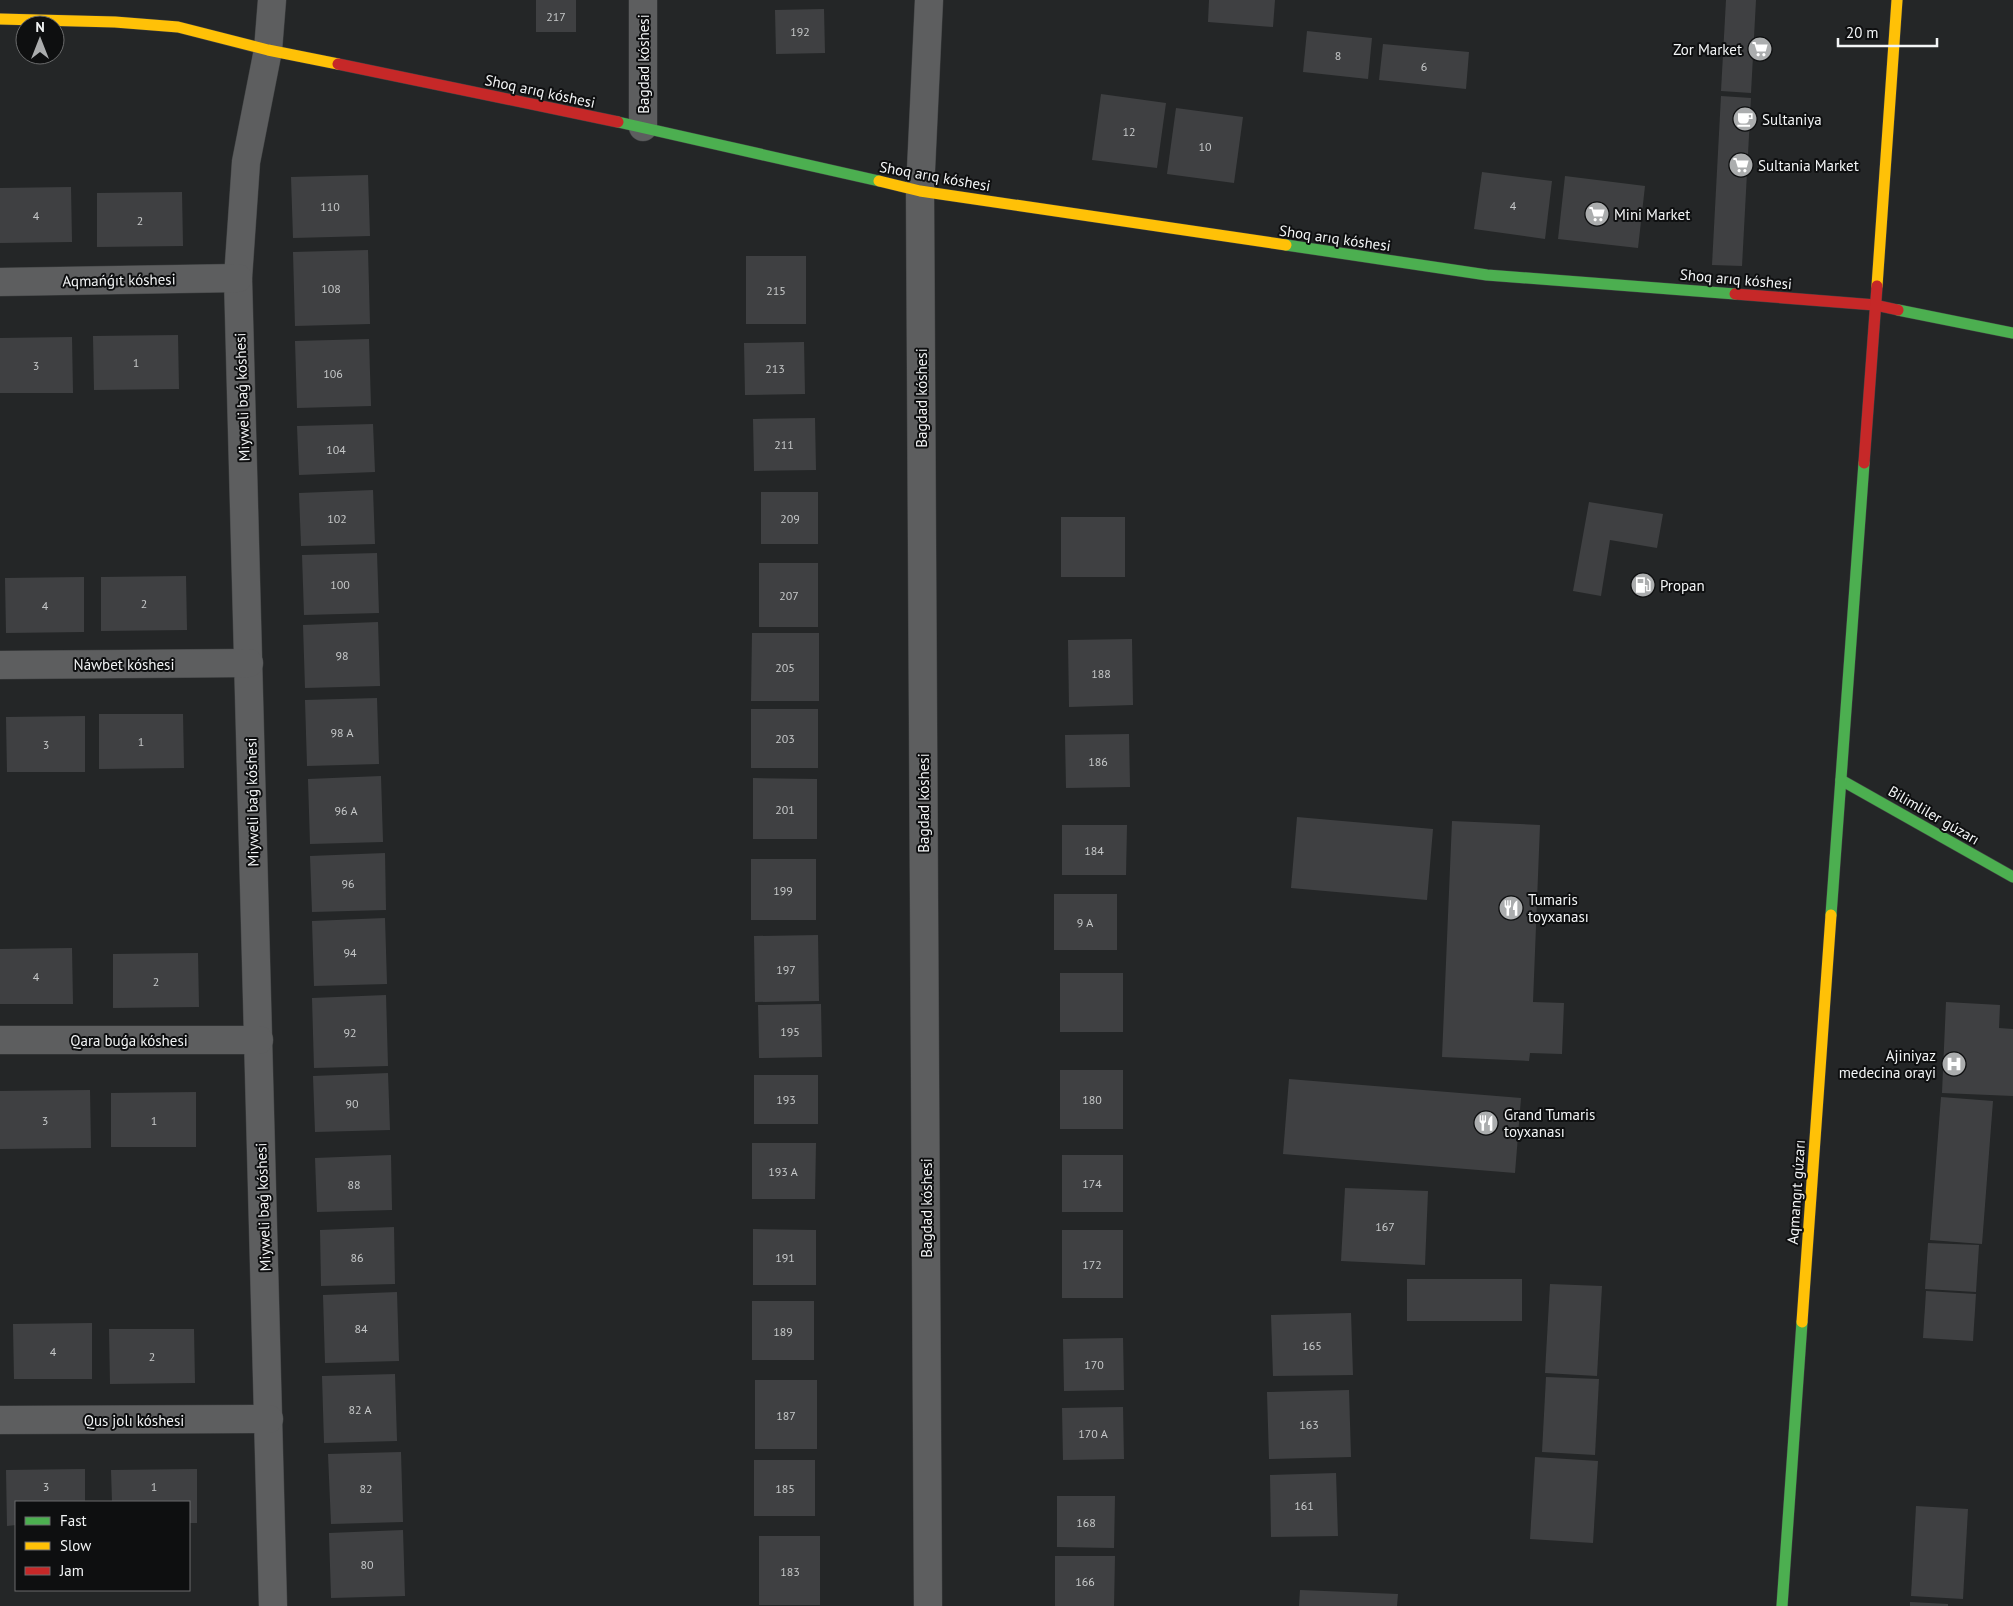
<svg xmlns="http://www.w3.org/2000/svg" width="2013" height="1606" font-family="'PT Sans',sans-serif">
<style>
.building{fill:#3f4042}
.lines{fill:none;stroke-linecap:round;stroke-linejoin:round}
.street-casing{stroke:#3f4142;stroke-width:29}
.fast-casing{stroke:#3f4142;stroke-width:12}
.slow-casing{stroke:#3f4142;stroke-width:12}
.jam-casing{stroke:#3f4142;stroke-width:12}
.street{stroke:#5d5e5f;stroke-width:28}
.fast{stroke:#4caf50;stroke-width:11}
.slow{stroke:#ffc107;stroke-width:11}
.jam{stroke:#c62828;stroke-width:11}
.labels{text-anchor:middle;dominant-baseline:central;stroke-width:4;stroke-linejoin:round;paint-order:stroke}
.number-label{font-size:12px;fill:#c6c8c9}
.poi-label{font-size:15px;fill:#f3f5f6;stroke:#0e0f10;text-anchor:start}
.street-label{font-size:15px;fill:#f3f5f6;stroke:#0e0f10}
</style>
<rect width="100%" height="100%" fill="#242627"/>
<!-- building -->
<g class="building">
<rect x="536" y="0" width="40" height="32"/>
<path d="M 1209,0 L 1275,0 L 1273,27 L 1208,22 Z"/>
<path d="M 1726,0 L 1756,0 L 1751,93 L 1721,91 Z"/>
<path d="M 824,9 L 825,53 L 776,54 L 775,10 Z"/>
<path d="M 1307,31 L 1372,38 L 1368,79 L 1303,72 Z"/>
<path d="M 1383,44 L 1469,52 L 1466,89 L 1379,80 Z"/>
<path d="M 1101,94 L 1166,103 L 1157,168 L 1092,160 Z"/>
<path d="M 1721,96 L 1751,98 L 1742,266 L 1712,265 Z"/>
<path d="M 1176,108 L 1243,117 L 1234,183 L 1167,174 Z"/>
<path d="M 1482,172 L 1552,181 L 1545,239 L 1474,229 Z"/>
<path d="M 368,175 L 370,236 L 293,238 L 291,177 Z"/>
<path d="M 1565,176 L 1645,186 L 1638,248 L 1558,239 Z"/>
<path d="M 71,187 L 72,242 L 0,243 L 0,188 Z"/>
<path d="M 182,192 L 183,246 L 97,247 L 97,193 Z"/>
<path d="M 368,250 L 370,324 L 295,326 L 293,252 Z"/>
<rect x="746" y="256" width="60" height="68"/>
<path d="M 178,335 L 179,389 L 94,390 L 93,336 Z"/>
<path d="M 72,337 L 73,393 L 0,393 L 0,338 Z"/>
<path d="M 369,339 L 371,406 L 297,408 L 295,341 Z"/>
<path d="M 804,342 L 805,394 L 745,395 L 744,343 Z"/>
<path d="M 815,418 L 816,470 L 754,471 L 753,419 Z"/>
<path d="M 373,424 L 375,472 L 299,475 L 297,426 Z"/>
<path d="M 373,490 L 375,544 L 301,546 L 299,493 Z"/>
<rect x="761" y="492" width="57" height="52"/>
<path d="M 1589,502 L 1663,514 L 1657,548 L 1610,540 L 1601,596 L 1573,591 Z"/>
<rect x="1061" y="517" width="64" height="60"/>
<path d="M 377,553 L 379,613 L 304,615 L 302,555 Z"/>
<rect x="759" y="563" width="59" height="64"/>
<path d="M 186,576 L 187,630 L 101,631 L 101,577 Z"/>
<path d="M 84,577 L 84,632 L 6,633 L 5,578 Z"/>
<path d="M 378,622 L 380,686 L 305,688 L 303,625 Z"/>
<path d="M 752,633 L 819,633 L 819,701 L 751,701 Z"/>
<path d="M 1132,639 L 1133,705 L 1069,707 L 1068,640 Z"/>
<path d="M 377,698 L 379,764 L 307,766 L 305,700 Z"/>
<rect x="751" y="709" width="67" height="59"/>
<path d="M 99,714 L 183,714 L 184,768 L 99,769 Z"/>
<path d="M 85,716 L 85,772 L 7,772 L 6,717 Z"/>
<path d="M 1129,734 L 1130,787 L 1066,788 L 1065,735 Z"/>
<path d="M 381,776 L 383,842 L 310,844 L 308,779 Z"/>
<path d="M 753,778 L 817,779 L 817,839 L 753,839 Z"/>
<path d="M 1297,817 L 1433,829 L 1427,900 L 1291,888 Z"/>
<path d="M 1452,821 L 1540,825 L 1533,1002 L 1564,1003 L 1562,1054 L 1530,1053 L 1529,1061 L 1442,1057 Z"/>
<path d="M 1062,825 L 1127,825 L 1126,875 L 1062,875 Z"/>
<path d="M 385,853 L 386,910 L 312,912 L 310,856 Z"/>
<rect x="751" y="859" width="65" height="61"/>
<rect x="1054" y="894" width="63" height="56"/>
<path d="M 385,918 L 387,984 L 314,986 L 312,921 Z"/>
<path d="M 818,935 L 819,1001 L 755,1002 L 754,936 Z"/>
<path d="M 72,948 L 73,1004 L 0,1004 L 0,949 Z"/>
<path d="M 198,953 L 199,1007 L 113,1008 L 113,954 Z"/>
<rect x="1060" y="973" width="63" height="59"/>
<path d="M 386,995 L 388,1066 L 314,1068 L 312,998 Z"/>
<path d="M 1946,1002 L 2000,1005 L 1999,1028 L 2013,1029 L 2013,1096 L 1942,1093 Z"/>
<path d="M 821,1004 L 822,1057 L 759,1058 L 758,1005 Z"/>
<rect x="1060" y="1070" width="63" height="59"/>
<path d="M 388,1073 L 390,1130 L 315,1132 L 313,1076 Z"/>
<rect x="754" y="1075" width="64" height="49"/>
<path d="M 1289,1079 L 1521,1098 L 1515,1173 L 1283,1154 Z"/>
<path d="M 90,1090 L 91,1148 L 0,1149 L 0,1091 Z"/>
<path d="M 196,1092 L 196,1147 L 111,1147 L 111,1093 Z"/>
<path d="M 1941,1097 L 1993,1101 L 1982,1244 L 1930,1240 Z"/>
<path d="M 752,1143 L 816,1143 L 815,1199 L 752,1199 Z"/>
<path d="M 391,1155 L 392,1210 L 317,1212 L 315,1158 Z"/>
<rect x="1062" y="1155" width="61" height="57"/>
<path d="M 1345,1188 L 1428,1191 L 1425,1265 L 1341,1261 Z"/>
<path d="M 394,1227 L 395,1284 L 321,1286 L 320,1230 Z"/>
<path d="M 753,1229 L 816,1230 L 816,1285 L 753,1285 Z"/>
<rect x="1062" y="1230" width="61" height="68"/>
<path d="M 1928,1243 L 1979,1245 L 1976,1292 L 1925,1289 Z"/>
<rect x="1407" y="1279" width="115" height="42"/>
<path d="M 1550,1284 L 1602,1286 L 1597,1376 L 1545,1373 Z"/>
<path d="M 1926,1291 L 1976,1294 L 1973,1341 L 1923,1338 Z"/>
<path d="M 397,1292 L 399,1361 L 325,1363 L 323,1295 Z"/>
<rect x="752" y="1301" width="62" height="59"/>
<path d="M 1351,1313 L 1353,1375 L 1273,1376 L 1271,1315 Z"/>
<path d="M 92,1323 L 92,1379 L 14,1379 L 13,1324 Z"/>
<path d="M 109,1329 L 194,1329 L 195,1383 L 110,1384 Z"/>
<path d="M 1123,1338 L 1124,1390 L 1064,1391 L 1063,1339 Z"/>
<path d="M 395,1374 L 397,1441 L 324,1443 L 322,1376 Z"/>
<path d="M 1546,1377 L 1599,1379 L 1595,1455 L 1542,1452 Z"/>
<rect x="755" y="1380" width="62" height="69"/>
<path d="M 1349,1390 L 1351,1457 L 1269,1459 L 1267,1392 Z"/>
<path d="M 1123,1407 L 1124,1459 L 1063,1460 L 1062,1408 Z"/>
<path d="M 401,1452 L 403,1522 L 331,1524 L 328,1454 Z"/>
<path d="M 1535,1457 L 1598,1461 L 1593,1543 L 1530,1539 Z"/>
<rect x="754" y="1460" width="61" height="56"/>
<path d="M 85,1469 L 85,1502 L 16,1502 L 16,1525 L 7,1526 L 6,1470 Z"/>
<path d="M 197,1469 L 197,1523 L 189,1523 L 189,1502 L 112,1502 L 111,1470 Z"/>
<path d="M 1336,1473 L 1338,1536 L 1271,1537 L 1270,1475 Z"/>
<path d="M 1057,1496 L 1115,1496 L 1114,1548 L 1057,1547 Z"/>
<path d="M 1916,1506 L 1968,1509 L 1963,1599 L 1911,1596 Z"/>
<path d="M 403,1530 L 405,1596 L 331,1598 L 329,1533 Z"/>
<rect x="759" y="1536" width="61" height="69"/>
<path d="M 1055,1556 L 1115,1556 L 1114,1606 L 1055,1606 Z"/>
<path d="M 1300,1590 L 1398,1594 L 1397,1606 L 1299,1606 Z"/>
<path d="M 1910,1602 L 1948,1604 L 1948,1606 L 1910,1606 Z"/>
</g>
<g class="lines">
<defs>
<g id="street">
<path d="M 272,0 L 268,50 L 246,162 L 238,278 L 273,1606"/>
<path d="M 643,0 L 643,127"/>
<path d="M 0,282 L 238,278"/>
<path d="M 0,665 L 249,663"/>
<path d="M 0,1040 L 259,1040"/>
<path d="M 0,1420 L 269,1419"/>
<path d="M 928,1606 L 920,191 L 929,0"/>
</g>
<g id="fast">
<path d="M 618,122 L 879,181"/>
<path d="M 1286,245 L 1487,275 L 1735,294"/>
<path d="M 1898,310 L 2013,333"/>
<path d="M 1841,780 L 2013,877"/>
<path d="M 1831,915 L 1864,463"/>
<path d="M 1782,1606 L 1802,1322"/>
</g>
<g id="slow">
<path d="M 0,19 L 115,22 L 178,27 L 268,50 L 338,64"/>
<path d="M 879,181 L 920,191 L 1286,245"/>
<path d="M 1877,286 L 1897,0"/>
<path d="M 1802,1322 L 1831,915"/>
</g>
<g id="jam">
<path d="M 338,64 L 618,122"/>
<path d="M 1735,294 L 1875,305 L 1898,310"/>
<path d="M 1864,463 L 1877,286"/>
</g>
</defs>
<!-- street casing -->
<use href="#street" class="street-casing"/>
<!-- fast casing -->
<use href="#fast" class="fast-casing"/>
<!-- slow casing -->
<use href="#slow" class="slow-casing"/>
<!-- jam casing -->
<use href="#jam" class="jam-casing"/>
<!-- street -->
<use href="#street" class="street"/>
<!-- fast -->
<use href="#fast" class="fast"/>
<!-- slow -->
<use href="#slow" class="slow"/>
<!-- jam -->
<use href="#jam" class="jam"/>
</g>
<!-- icons -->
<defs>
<symbol id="supermarket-disc" viewBox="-11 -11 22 22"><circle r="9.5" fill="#abadae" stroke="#0e0f10"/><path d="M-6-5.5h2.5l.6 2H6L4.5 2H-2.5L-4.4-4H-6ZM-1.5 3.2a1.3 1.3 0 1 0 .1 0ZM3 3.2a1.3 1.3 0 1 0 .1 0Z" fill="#fff"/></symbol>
<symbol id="cafe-disc" viewBox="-11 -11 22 22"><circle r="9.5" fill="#abadae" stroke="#0e0f10"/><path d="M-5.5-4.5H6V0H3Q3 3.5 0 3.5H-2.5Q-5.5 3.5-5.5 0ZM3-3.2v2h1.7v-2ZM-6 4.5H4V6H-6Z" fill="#fff"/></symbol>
<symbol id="fuel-disc" viewBox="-11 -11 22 22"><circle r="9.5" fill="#abadae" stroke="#0e0f10"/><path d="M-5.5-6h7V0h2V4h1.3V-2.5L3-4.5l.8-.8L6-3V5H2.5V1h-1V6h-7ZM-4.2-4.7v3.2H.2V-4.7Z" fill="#fff"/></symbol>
<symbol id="restaurant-disc" viewBox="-11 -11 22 22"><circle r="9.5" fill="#abadae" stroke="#0e0f10"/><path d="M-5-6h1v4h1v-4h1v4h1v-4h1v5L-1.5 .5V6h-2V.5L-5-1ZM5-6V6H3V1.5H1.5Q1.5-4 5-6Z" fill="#fff"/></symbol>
<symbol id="hospital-disc" viewBox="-11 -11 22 22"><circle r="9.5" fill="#abadae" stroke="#0e0f10"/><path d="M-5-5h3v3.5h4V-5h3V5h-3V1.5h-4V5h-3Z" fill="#fff"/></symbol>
</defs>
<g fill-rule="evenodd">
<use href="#supermarket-disc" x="1746" y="35" width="28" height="28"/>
<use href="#cafe-disc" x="1731" y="105" width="28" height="28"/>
<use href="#supermarket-disc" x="1727" y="151" width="28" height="28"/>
<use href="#supermarket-disc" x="1583" y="200" width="28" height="28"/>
<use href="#fuel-disc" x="1629" y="571" width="28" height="28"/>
<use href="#restaurant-disc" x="1497" y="894" width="28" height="28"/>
<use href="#hospital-disc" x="1940" y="1050" width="28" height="28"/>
<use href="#restaurant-disc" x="1472" y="1109" width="28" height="28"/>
</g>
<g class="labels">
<!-- number labels -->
<g class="number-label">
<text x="556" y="16">217</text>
<text x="800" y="31">192</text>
<text x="1338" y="55">8</text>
<text x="1424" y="66">6</text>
<text x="1129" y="131">12</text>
<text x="1205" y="146">10</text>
<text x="1513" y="205">4</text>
<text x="330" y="206">110</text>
<text x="36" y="215">4</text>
<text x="140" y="220">2</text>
<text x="331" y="288">108</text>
<text x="776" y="290">215</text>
<text x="136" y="362">1</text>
<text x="36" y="365">3</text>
<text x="775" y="368">213</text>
<text x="333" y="373">106</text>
<text x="784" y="444">211</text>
<text x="336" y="449">104</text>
<text x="337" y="518">102</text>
<text x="790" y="518">209</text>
<text x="340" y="584">100</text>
<text x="789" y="595">207</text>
<text x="144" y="603">2</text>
<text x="45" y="605">4</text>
<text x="342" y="655">98</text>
<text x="785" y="667">205</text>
<text x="1101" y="673">188</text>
<text x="342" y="732">98 А</text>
<text x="785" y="738">203</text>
<text x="141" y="741">1</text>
<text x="46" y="744">3</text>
<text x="1098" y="761">186</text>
<text x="785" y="809">201</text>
<text x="346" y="810">96 А</text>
<text x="1094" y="850">184</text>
<text x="348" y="883">96</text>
<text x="783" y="890">199</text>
<text x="1085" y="922">9 А</text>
<text x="350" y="952">94</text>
<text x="786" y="969">197</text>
<text x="36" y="976">4</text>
<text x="156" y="981">2</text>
<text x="790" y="1031">195</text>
<text x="350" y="1032">92</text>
<text x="786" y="1099">193</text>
<text x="1092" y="1099">180</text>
<text x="352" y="1103">90</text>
<text x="45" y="1120">3</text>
<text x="154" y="1120">1</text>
<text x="783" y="1171">193 А</text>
<text x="1092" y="1183">174</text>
<text x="354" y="1184">88</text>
<text x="1385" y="1226">167</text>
<text x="357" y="1257">86</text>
<text x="785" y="1257">191</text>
<text x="1092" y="1264">172</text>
<text x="361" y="1328">84</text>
<text x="783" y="1331">189</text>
<text x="1312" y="1345">165</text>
<text x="53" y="1351">4</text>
<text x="152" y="1356">2</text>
<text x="1094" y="1364">170</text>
<text x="360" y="1409">82 А</text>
<text x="786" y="1415">187</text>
<text x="1309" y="1424">163</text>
<text x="1093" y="1433">170 А</text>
<text x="46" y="1486">3</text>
<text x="154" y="1486">1</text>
<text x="366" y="1488">82</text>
<text x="785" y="1488">185</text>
<text x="1304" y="1505">161</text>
<text x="1086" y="1522">168</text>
<text x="367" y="1564">80</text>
<text x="790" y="1571">183</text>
<text x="1085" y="1581">166</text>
</g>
<!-- poi labels -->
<g class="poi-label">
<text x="1742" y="49" text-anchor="end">Zor Market</text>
<text x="1762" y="119">Sultaniya</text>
<text x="1758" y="165">Sultania Market</text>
<text x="1614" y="214">Mini Market</text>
<text x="1660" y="585">Propan</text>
<text x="1528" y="899">Tumaris<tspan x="1528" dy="17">toyxanası</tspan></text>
<text x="1936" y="1055" text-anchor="end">Ajiniyaz<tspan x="1936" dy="17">medecina orayi</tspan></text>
<text x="1504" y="1114">Grand Tumaris<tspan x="1504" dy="17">toyxanası</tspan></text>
</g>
<!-- street labels -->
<g class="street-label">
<text transform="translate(643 64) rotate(-90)">Bagdad kóshesi</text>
<text transform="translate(540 91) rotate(12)">Shoq arıq kóshesi</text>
<text transform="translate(935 176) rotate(10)">Shoq arıq kóshesi</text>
<text transform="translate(1335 238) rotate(8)">Shoq arıq kóshesi</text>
<text transform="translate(1736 279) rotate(5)">Shoq arıq kóshesi</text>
<text transform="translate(119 280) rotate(-1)">Aqmańǵıt kóshesi</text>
<text transform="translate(242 397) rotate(-92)">Miyweli baǵ kóshesi</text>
<text transform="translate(921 398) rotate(-90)">Bagdad kóshesi</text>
<text x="124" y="664">Náwbet kóshesi</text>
<text transform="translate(252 802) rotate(-91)">Miyweli baǵ kóshesi</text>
<text transform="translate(923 803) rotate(-90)">Bagdad kóshesi</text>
<text transform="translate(1934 815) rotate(30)">Bilimliler gúzarı</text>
<text x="129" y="1040">Qara buǵa kóshesi</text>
<text transform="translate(1796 1192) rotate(-86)">Aqmangıt gúzarı</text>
<text transform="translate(263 1207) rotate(-92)">Miyweli baǵ kóshesi</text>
<text transform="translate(926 1208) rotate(-90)">Bagdad kóshesi</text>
<text x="134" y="1420">Qus jolı kóshesi</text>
</g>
</g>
<!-- legend -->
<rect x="15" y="1501" width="175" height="90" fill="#0e0f10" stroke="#6a6b6c"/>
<rect x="25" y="1517" width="25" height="8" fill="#4caf50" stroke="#6a6b6c"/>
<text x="60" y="1526" font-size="15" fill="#f3f5f6">Fast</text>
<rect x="25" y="1542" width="25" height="8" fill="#ffc107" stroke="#6a6b6c"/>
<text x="60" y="1551" font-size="15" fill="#f3f5f6">Slow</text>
<rect x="25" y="1567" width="25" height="8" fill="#c62828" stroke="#6a6b6c"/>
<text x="60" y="1576" font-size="15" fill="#f3f5f6">Jam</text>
<!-- north arrow -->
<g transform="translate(40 40)"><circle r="24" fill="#0e0f10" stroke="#6a6b6c"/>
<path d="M0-4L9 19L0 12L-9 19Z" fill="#abadae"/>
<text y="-8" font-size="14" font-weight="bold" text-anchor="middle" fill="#f3f5f6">N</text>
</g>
<!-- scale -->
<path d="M1838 38v8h99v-8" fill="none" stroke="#f3f5f6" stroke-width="2.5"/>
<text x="1846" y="38" font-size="15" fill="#f3f5f6" stroke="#0e0f10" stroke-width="4" paint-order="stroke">20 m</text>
</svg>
